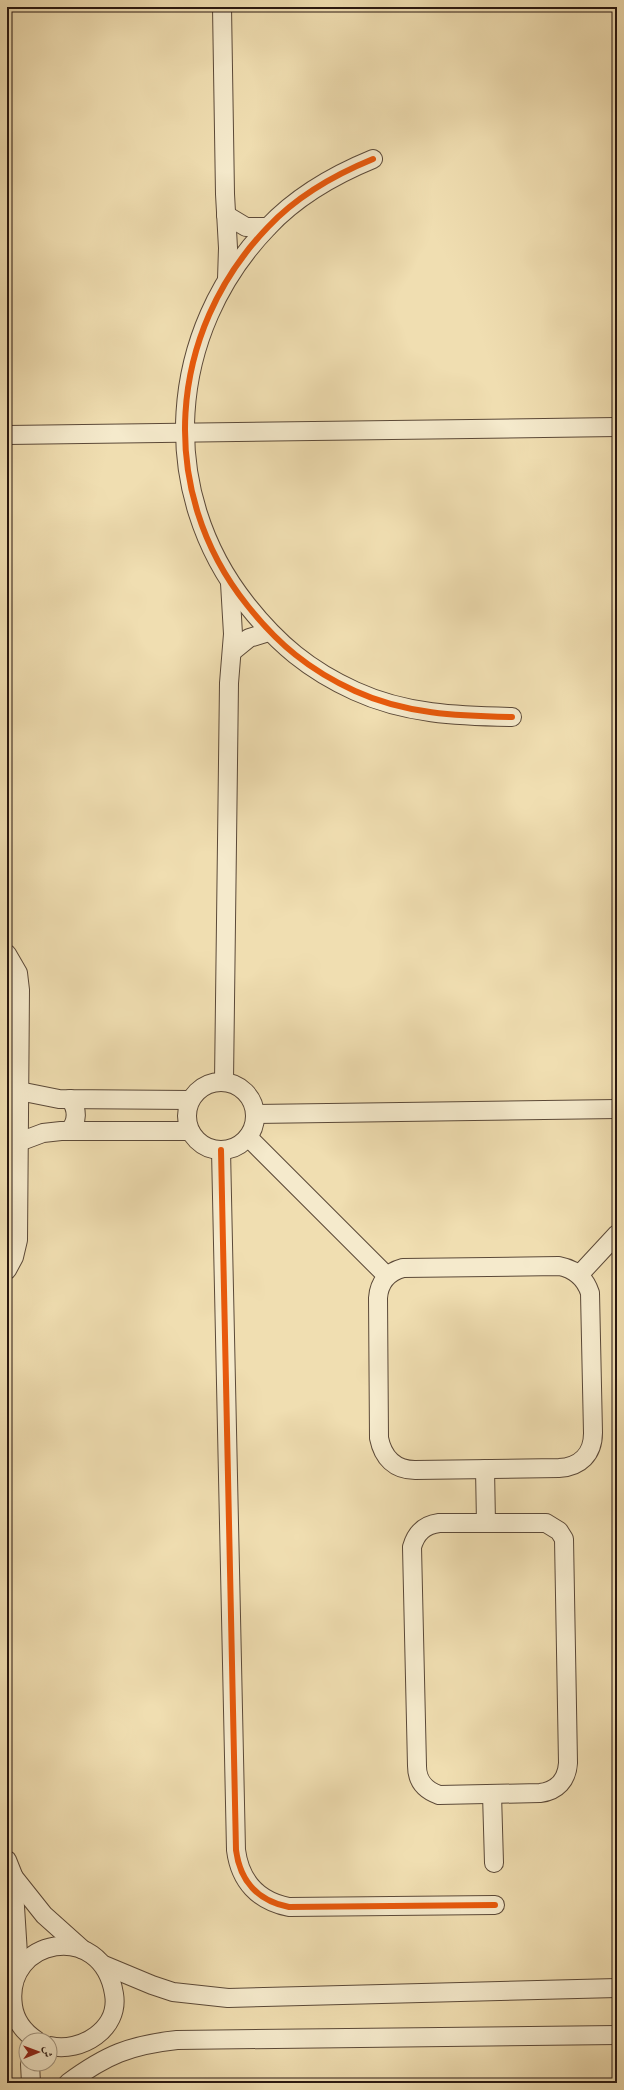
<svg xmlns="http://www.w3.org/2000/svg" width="624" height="2090" font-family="Alegreya,Amiri,serif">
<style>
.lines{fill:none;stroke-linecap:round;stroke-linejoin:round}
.minor-casing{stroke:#5b4938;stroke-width:20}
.minor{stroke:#f5eacc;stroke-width:18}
.cycleway-casing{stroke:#f5eacc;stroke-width:8}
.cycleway{stroke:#e8590c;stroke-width:6}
</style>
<rect width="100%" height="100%" fill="#f0deb1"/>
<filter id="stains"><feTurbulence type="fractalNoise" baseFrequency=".005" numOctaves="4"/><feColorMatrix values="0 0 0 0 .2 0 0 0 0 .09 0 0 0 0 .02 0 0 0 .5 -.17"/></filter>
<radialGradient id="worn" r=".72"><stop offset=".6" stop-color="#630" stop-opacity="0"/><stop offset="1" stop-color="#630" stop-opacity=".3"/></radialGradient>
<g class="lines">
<defs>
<g id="minor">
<path d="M 222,7 L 225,194 L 228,248 L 227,279"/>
<path d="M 373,159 C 334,175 297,196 268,227 C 167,332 156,491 247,605 C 278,644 309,670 355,691 C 405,714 457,716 512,717"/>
<path d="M 226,215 L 246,227 L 268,227"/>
<path d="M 7,435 L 617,427"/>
<path d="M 233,651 L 249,638 L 269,632"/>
<path d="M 7,954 L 18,973 L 20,990 L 18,1240 L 14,1257 L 7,1270"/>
<path d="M 224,1081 L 229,683 L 233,634 L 230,583"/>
<circle cx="221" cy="1116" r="34"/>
<path d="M 19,1091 L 59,1099 L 190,1100"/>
<path d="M 255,1114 L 617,1109"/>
<path d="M 69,1131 C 78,1121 78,1110 70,1099"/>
<path d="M 248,1137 L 387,1276"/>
<path d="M 19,1142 L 43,1133 L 61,1131 L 190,1131"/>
<path d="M 221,1150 L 236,1850 C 240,1881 258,1901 289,1907 L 495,1905"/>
<path d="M 559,1266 C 575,1269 585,1278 590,1293 L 593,1433 C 593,1454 580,1467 559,1468 L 415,1470 C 395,1470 383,1458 379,1438 L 378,1298 C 379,1282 388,1272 403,1268 Z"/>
<path d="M 579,1275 L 617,1234"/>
<path d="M 485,1469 L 486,1523"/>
<path d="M 439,1523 L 546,1523 L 559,1531 L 564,1539 L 568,1763 C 567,1780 557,1791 540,1793 L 439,1795 C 425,1790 417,1781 417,1766 L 412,1547 C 416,1533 424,1525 439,1523 Z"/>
<path d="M 492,1794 L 494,1863"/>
<path d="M 7,1860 L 13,1875 L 19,1970"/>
<path d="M 13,1876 L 44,1915 L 82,1949"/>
<path d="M 104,1965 L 152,1985 L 173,1992 L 228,1998 L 617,1988"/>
<path d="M 36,2040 C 24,2032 15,2020 13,2006 C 3,1938 102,1919 114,1994 C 120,2029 81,2053 50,2046"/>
<path d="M 30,2064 L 31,2083"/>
<path d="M 68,2083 C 106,2055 130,2045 177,2040 L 617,2035"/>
</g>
</defs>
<!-- minor casing -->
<use href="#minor" class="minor-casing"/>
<!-- minor -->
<use href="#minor" class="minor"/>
<defs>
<g id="cycleway">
<path d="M 373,159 C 334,175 297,196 268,227 C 167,332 156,491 247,605 C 278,644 309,670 355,691 C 405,714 457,716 512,717"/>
<path d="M 221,1150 L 236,1850 C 240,1881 258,1901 289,1907 L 495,1905"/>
</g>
</defs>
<!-- cycleway casing -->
<use href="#cycleway" class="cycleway-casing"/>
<!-- cycleway -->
<use href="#cycleway" class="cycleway"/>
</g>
<!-- margin -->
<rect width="624" height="2090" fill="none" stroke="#f0deb1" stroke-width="24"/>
<rect x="8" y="8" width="608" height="2074" fill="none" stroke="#291710" stroke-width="2"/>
<rect x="12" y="12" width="600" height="2066" fill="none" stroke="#291710"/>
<!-- north arrow -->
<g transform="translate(38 2052) rotate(89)"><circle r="19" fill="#f5eacc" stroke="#a39681"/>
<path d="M0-3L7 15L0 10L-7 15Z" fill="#8f2418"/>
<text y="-6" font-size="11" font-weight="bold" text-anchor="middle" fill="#291710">ش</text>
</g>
<rect width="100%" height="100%" filter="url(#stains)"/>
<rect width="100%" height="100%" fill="url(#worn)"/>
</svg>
